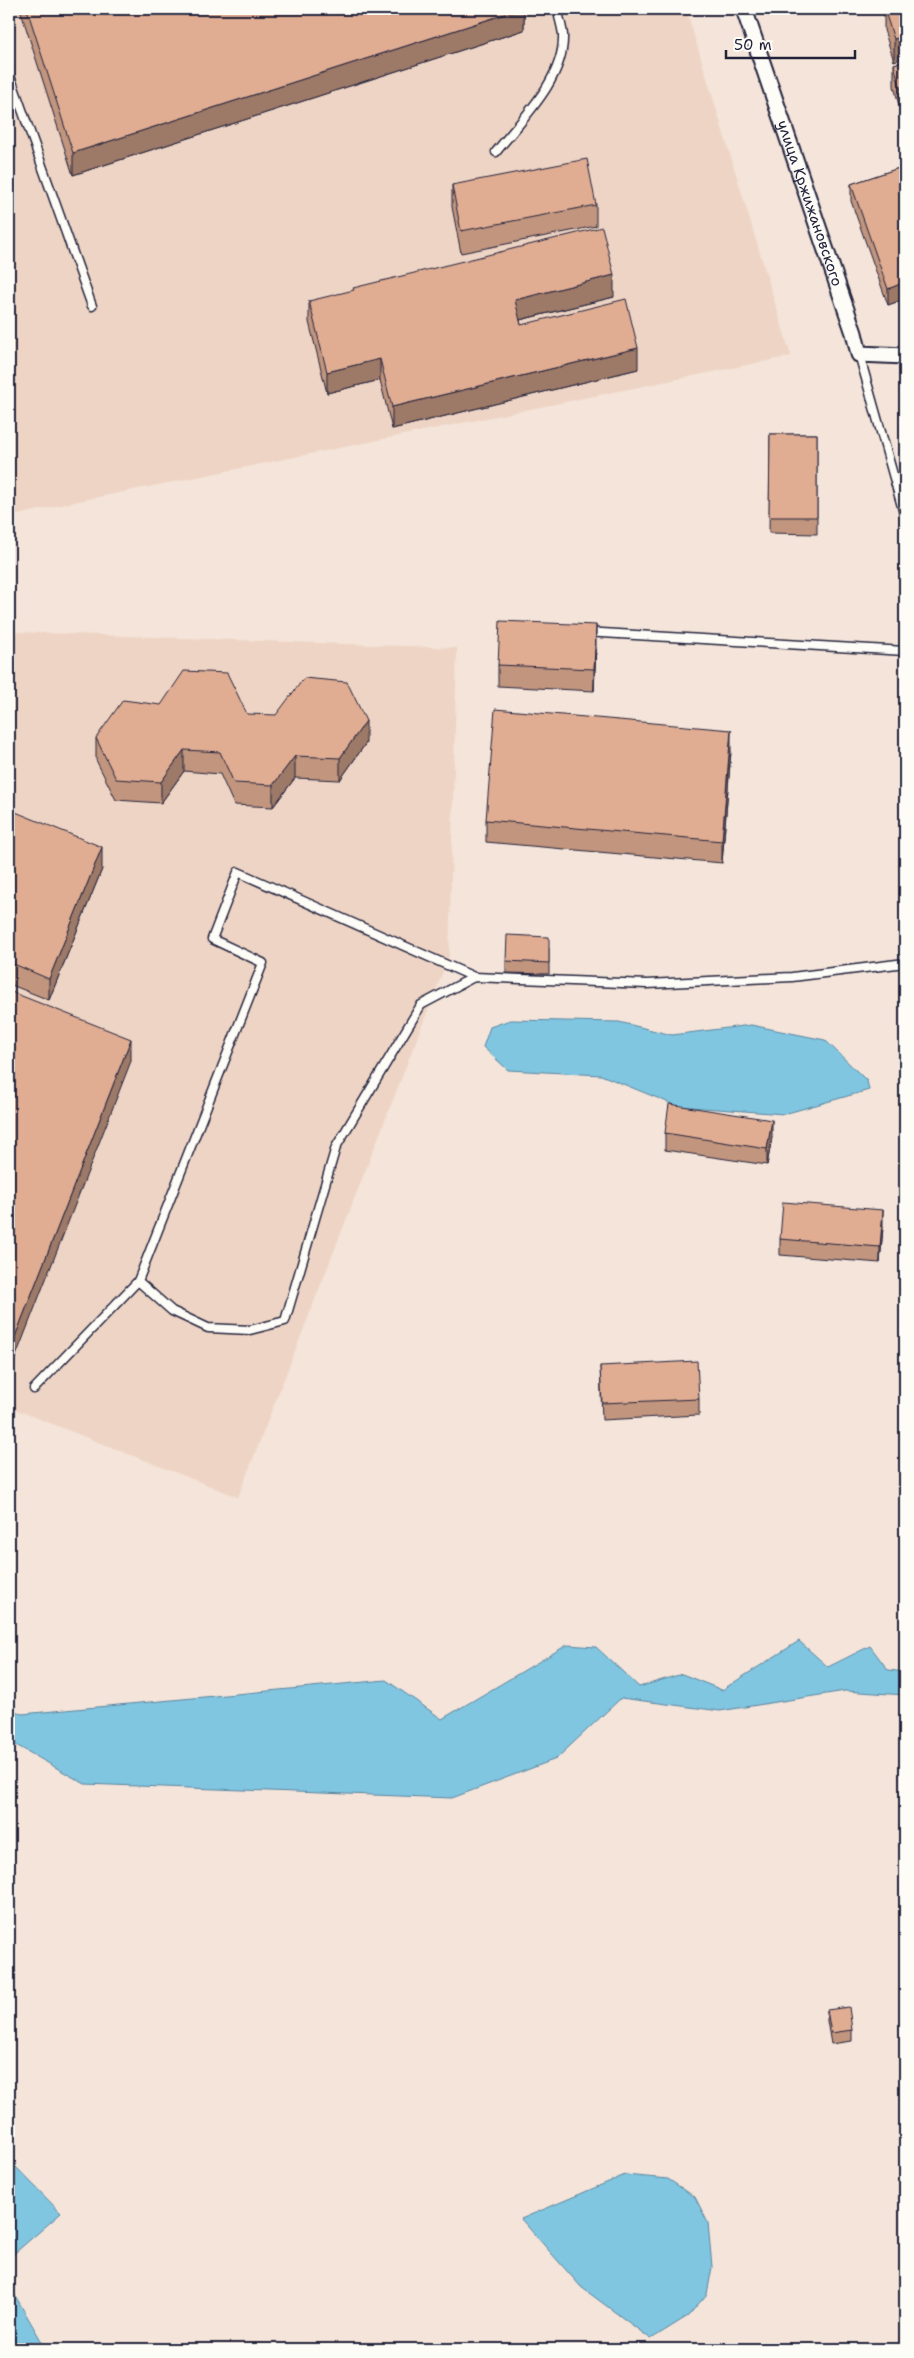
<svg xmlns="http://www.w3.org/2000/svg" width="914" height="2358" font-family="'Shantell Sans',sans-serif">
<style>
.built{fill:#eed4c4}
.water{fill:#80c6e1;stroke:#5a849f}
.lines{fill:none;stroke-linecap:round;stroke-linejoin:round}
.service-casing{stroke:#22223b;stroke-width:11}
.minor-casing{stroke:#22223b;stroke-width:19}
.service{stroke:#fdfcf7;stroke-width:8}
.minor{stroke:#fdfcf7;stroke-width:15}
.wall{fill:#c1957e;stroke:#22223b}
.shaded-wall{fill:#9d7967;stroke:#22223b}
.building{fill:#e0ad93;stroke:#22223b}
.labels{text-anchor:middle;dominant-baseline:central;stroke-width:4;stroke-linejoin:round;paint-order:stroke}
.street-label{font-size:15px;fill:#22223b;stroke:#fdfcf7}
</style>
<rect width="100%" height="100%" fill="#f4e4d9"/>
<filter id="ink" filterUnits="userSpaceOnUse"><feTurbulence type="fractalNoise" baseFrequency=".02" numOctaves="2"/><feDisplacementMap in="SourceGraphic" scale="10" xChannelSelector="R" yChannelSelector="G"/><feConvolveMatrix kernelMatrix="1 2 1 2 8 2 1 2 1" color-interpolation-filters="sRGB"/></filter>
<g filter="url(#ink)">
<!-- built -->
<g class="built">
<path d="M 9,9 L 686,9 L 791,356 L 74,502 L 9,517 Z"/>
<path d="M 16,632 L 457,648 L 449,956 L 238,1497 L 9,1407 L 9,649 Z"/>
</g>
<!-- water -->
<g class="water">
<path d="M 510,1020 L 619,1022 L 672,1035 L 751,1025 L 825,1040 L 867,1081 L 869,1090 L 784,1114 L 677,1106 L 601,1075 L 508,1070 L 483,1047 L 490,1027 Z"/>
<path d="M 799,1641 L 828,1667 L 870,1646 L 888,1670 L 905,1672 L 905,1695 L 845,1691 L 720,1711 L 621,1698 L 556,1759 L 452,1798 L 85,1784 L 9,1741 L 9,1708 L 22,1714 L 386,1680 L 442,1719 L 567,1645 L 596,1647 L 639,1687 L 682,1674 L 722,1690 Z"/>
<path d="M 9,2160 L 61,2213 L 9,2258 Z"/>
<path d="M 625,2175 L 668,2179 L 695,2197 L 708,2223 L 712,2267 L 707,2294 L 688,2316 L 651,2339 L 581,2287 L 521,2219 Z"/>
<path d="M 9,2285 L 46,2349 L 9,2349 Z"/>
</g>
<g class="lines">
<defs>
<g id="service">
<path d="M 9,73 L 92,306"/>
<path d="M 496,152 C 521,120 565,79 563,35 C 562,26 559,17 557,9"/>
<path d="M 859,354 L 905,517"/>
<path d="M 585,632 L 905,651"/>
<path d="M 138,1281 L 263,963 L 212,939 L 238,872 L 474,977"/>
<path d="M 34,1389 L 138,1281 L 172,1311 L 208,1328 L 250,1330 L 285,1321 L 336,1147 L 421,1005 L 474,977 L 647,984 L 792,977 L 905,963"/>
</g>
<g id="minor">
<path id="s1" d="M 744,9 L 854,333 L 859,354 L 905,356"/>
</g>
</defs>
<!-- service casing -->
<use href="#service" class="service-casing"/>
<!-- minor casing -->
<use href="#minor" class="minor-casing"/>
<!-- service -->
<use href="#service" class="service"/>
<!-- minor -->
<use href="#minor" class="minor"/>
</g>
<!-- wall -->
<g class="wall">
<path d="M 20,9 L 524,9 L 524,30 L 73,175 Z"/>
<path d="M 884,9 L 905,9 L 894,61 L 884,30 Z"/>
<path d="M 905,61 L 905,125 L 904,125 L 894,86 L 894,64 Z"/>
<path d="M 905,166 L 905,299 L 888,305 L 851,201 L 851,184 Z"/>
<path d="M 452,185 L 596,205 L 596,226 L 461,253 L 452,207 Z"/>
<path d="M 614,297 L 520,320 L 521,325 L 638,369 L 392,429 L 380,380 L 327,393 L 309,322 L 309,301 Z"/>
<path d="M 770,434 L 817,434 L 817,534 L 769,533 Z"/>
<path d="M 596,647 L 594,691 L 498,686 L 498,665 Z"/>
<path d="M 247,714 L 366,743 L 340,780 L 295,778 L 273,807 L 234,805 L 220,774 L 184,771 L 161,803 L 116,800 L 96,760 L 96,738 Z"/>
<path d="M 731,751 L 722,863 L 486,842 L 486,820 Z"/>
<path d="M 9,821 L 102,869 L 49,1000 L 9,984 Z"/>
<path d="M 549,948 L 549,974 L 506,973 L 506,961 Z"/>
<path d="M 665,1133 L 772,1137 L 767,1165 L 665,1150 Z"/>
<path d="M 883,1227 L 880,1263 L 780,1255 L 780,1239 Z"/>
<path d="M 600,1366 L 699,1399 L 699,1415 L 602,1420 Z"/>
<path d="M 827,2010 L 852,2030 L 852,2041 L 831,2044 L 827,2021 Z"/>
</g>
<!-- shaded-wall -->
<g class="shaded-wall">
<path d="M 521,9 L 524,9 L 524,30 L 73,175 L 73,153 Z"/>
<path d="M 905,36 L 905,58 L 894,61 L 894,39 Z"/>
<rect x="904" y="103" width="1" height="22"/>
<path d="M 614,275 L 614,297 L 515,321 L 515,300 Z"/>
<path d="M 905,282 L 905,299 L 888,305 L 888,289 Z"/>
<path d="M 638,348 L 638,369 L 392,429 L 392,407 Z"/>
<path d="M 380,359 L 380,380 L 327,393 L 327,372 Z"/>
<path d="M 596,625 L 596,647 L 594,691 L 594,669 Z"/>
<path d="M 366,721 L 366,743 L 340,780 L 340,758 Z"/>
<path d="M 731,730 L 731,751 L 722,863 L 722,841 Z"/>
<path d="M 184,750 L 184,771 L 161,803 L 161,782 Z"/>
<path d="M 295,756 L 295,778 L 273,807 L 273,785 Z"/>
<path d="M 102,847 L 102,869 L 49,1000 L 49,979 Z"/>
<path d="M 131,1039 L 131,1061 L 9,1374 L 9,1352 Z"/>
<path d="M 772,1120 L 772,1137 L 767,1165 L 767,1149 Z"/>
<path d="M 883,1210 L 883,1227 L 880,1263 L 880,1247 Z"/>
</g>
<!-- building -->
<g class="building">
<path d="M 27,9 L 521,9 L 73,153 Z"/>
<path d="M 884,9 L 905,9 L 905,36 L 894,39 Z"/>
<path d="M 905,61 L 905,103 L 904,103 L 894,64 Z"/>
<path d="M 587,159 L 596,205 L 461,231 L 452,185 Z"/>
<path d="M 905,166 L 905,282 L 888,289 L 851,184 Z"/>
<path d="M 602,227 L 614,275 L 515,300 L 521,325 L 626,299 L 638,348 L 392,407 L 380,359 L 327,372 L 309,301 L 354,290 L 353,288 Z"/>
<path d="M 770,434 L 817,434 L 817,517 L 769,517 Z"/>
<path d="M 500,621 L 596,625 L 594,669 L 498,665 Z"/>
<path d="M 184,671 L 227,673 L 247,714 L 276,715 L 304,678 L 347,682 L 366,721 L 340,758 L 295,756 L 273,785 L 234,783 L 220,752 L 184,750 L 161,782 L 116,779 L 96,738 L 123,700 L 161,705 Z"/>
<path d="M 495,709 L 731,730 L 722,841 L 486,820 Z"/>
<path d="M 13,811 L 102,847 L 49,979 L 9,962 L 9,821 Z"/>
<path d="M 507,935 L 549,937 L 549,963 L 506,961 Z"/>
<path d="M 9,991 L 131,1039 L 9,1352 Z"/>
<path d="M 669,1104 L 772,1120 L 767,1149 L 665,1133 Z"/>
<path d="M 783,1202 L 883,1210 L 880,1247 L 780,1239 Z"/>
<path d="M 697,1361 L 699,1399 L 602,1403 L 600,1366 Z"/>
<path d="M 849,2007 L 852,2030 L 831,2033 L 827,2010 Z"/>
</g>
</g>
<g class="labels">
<!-- street labels -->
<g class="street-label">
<text stroke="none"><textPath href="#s1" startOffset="205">улица Кржижановского</textPath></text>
</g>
</g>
<!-- margin -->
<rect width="914" height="2358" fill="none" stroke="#fdfcf7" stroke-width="30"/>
<rect x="15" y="15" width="884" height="2328" fill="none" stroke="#22223b" stroke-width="2" filter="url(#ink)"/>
<!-- scale -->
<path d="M726 50v8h129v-8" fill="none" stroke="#22223b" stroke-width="2.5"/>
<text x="734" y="50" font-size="15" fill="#22223b" stroke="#fdfcf7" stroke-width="4" paint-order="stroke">50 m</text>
</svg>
